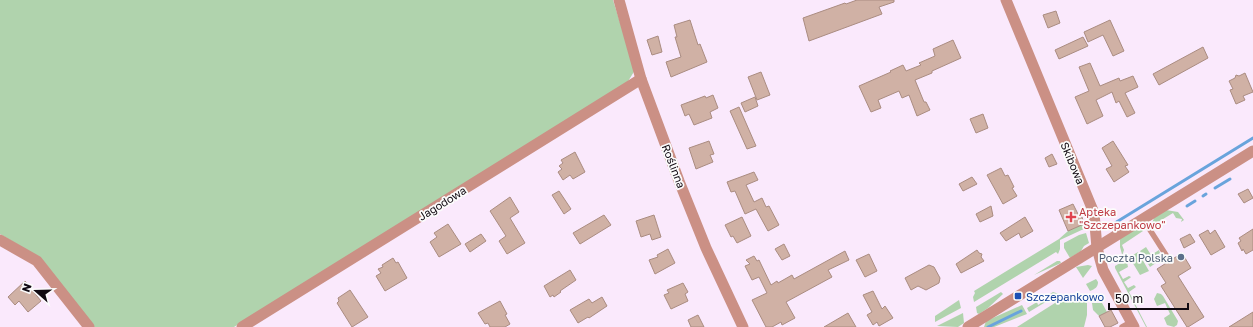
<svg xmlns="http://www.w3.org/2000/svg" width="1253" height="327" font-family="'Golos Text',sans-serif">
<style>
.green{fill:#b0d3ad}
.lines{fill:none;stroke-linecap:round;stroke-linejoin:round}
.stream{stroke:#69a4dc;stroke-width:3}
.building{fill:#d0b1a5;stroke:#aa8c81}
.service{stroke:#cb9085;stroke-width:5.5}
.minor{stroke:#cb9085;stroke-width:11}
.tertiary{stroke:#cb9085;stroke-width:11}
.health-dot{fill:#e0444e;stroke:#fcfcfc;stroke-width:1.5}
.service-dot{fill:#5c6f8a;stroke:#fcfcfc;stroke-width:1.5}
.transit-dot{fill:#1a4fb4;stroke:#fcfcfc;stroke-width:1.5}
.labels{text-anchor:middle;dominant-baseline:central;stroke-width:3.5;stroke-linejoin:round;paint-order:stroke}
.street-label{font-size:11px;fill:#110a12;stroke:#fcfcfc}
.health-label{font-size:11px;fill:#be3a42;stroke:#fcfcfc;text-anchor:start}
.service-label{font-size:11px;fill:#4e5e75;stroke:#fcfcfc;text-anchor:end}
.transit-label{font-size:11px;fill:#164399;stroke:#fcfcfc;text-anchor:start}
</style>
<rect width="100%" height="100%" fill="#fae9fc"/>
<!-- green -->
<g class="green">
<path d="M 0,0 L 613,0 L 635,70 L 627,83 L 234,327 L 94,327 L 35,255 L 0,234 Z"/>
<path d="M 1166,210 L 1178,212 L 1184,220 L 1181,222 L 1182,219 L 1176,218 L 1173,213 L 1155,224 L 1152,223 L 1154,218 Z"/>
<path d="M 1084,224 L 1086,228 L 1060,240 L 1060,249 L 1058,254 L 1056,252 L 974,302 L 973,297 L 975,293 L 974,291 L 1059,239 L 1068,231 Z"/>
<path d="M 1139,227 L 1144,227 L 1143,231 L 1122,245 L 1124,250 L 1122,256 L 1125,257 L 1123,258 L 1120,247 L 1120,238 Z"/>
<path d="M 1086,233 L 1089,243 L 1084,246 L 1081,251 L 1070,258 L 1064,248 L 1064,243 L 1079,235 Z"/>
<path d="M 1146,247 L 1151,255 L 1159,250 L 1160,253 L 1153,258 L 1156,263 L 1150,267 L 1140,251 Z"/>
<path d="M 1138,252 L 1149,271 L 1140,275 L 1131,260 L 1127,262 L 1128,267 L 1119,272 L 1123,279 L 1129,276 L 1131,277 L 1130,278 L 1124,282 L 1128,288 L 1134,285 L 1136,287 L 1129,292 L 1147,327 L 1146,327 L 1115,268 L 1115,266 Z"/>
<path d="M 1057,261 L 1060,261 L 1061,263 L 1034,275 Z"/>
<path d="M 1088,265 L 1092,266 L 1083,278 L 1076,267 Z"/>
<path d="M 1096,279 L 1098,282 C 1098,287 1095,289 1090,291 L 1086,284 Z"/>
<path d="M 1001,292 L 1003,294 L 988,308 L 979,314 L 977,313 L 976,307 Z"/>
<path d="M 1053,292 L 1059,294 L 1029,312 L 1027,308 L 1037,302 L 1038,305 L 1044,301 L 1043,298 Z"/>
<path d="M 1157,293 L 1161,294 L 1163,296 L 1178,321 L 1177,325 L 1174,327 L 1167,325 L 1164,318 L 1170,314 L 1165,303 L 1157,306 L 1154,299 Z"/>
<path d="M 1066,296 L 1082,300 L 1087,303 L 1087,315 L 1084,327 L 1017,327 Z"/>
<path d="M 959,300 L 961,308 L 935,322 L 935,316 Z"/>
<path d="M 1092,303 L 1102,303 L 1107,312 L 1099,316 L 1093,310 Z"/>
<path d="M 1022,305 L 1027,314 L 994,327 L 984,327 L 986,321 Z"/>
<path d="M 963,313 L 964,323 L 958,327 L 937,326 Z"/>
</g>
<g class="lines">
<!-- stream -->
<g class="stream">
<path d="M 1215,188 L 1230,179"/>
<path d="M 1203,196 L 1206,194"/>
<path d="M 1187,206 L 1195,201"/>
<path d="M 1110,226 L 1253,138"/>
<path d="M 988,327 L 1021,311"/>
</g>
</g>
<!-- building -->
<g class="building">
<path d="M 857,0 L 894,0 L 894,2 L 879,7 L 882,14 L 809,41 L 803,18 L 845,3 L 846,4 Z"/>
<path d="M 1056,11 L 1060,23 L 1048,28 L 1043,15 Z"/>
<path d="M 690,20 L 698,45 L 700,44 L 707,62 L 671,77 L 666,62 L 681,57 L 675,37 L 677,37 L 674,25 Z"/>
<path d="M 1110,20 L 1124,51 L 1113,56 L 1103,35 L 1088,42 L 1084,32 Z"/>
<path d="M 658,36 L 662,52 L 652,55 L 647,40 Z"/>
<path d="M 1083,37 L 1088,46 L 1059,59 L 1055,50 Z"/>
<path d="M 953,40 L 961,58 L 932,71 L 932,73 L 915,80 L 924,102 L 926,102 L 930,110 L 917,116 L 909,95 L 902,98 L 899,91 L 878,100 L 881,108 L 871,112 L 859,86 L 891,72 L 890,71 L 903,65 L 906,71 L 921,65 L 919,63 L 935,56 L 933,49 Z"/>
<path d="M 1203,47 L 1208,58 L 1159,85 L 1153,74 Z"/>
<path d="M 1090,63 L 1100,86 L 1119,78 L 1120,81 L 1133,76 L 1138,87 L 1125,93 L 1135,113 L 1127,117 L 1119,101 L 1116,103 L 1112,92 L 1096,100 L 1103,116 L 1087,124 L 1075,97 L 1089,91 L 1079,67 Z"/>
<path d="M 761,72 L 770,95 L 757,100 L 748,77 Z"/>
<path d="M 1245,73 L 1253,92 L 1243,96 L 1245,100 L 1236,104 L 1230,90 L 1233,89 L 1229,81 L 1235,78 L 1236,75 L 1239,76 Z"/>
<path d="M 713,95 L 718,108 L 710,112 L 712,118 L 694,125 L 689,114 L 685,116 L 681,105 L 705,96 L 706,98 Z"/>
<path d="M 755,97 L 758,106 L 745,112 L 741,103 Z"/>
<path d="M 739,107 L 756,146 L 747,149 L 730,111 Z"/>
<path d="M 983,114 L 988,128 L 976,133 L 970,119 Z"/>
<path d="M 709,141 L 714,154 L 710,155 L 713,162 L 696,169 L 689,148 Z"/>
<path d="M 1113,141 L 1128,165 L 1125,166 L 1129,172 L 1114,182 L 1106,169 L 1112,166 L 1102,148 Z"/>
<path d="M 575,152 L 585,172 L 573,179 L 570,175 L 563,180 L 558,172 L 562,169 L 559,166 L 563,163 L 561,160 Z"/>
<path d="M 1052,154 L 1057,164 L 1049,167 L 1045,158 Z"/>
<path d="M 1001,168 L 1005,176 L 1008,175 L 1014,187 L 1012,188 L 1017,196 L 1003,204 L 987,175 Z"/>
<path d="M 754,172 L 758,180 L 746,185 L 754,202 L 762,198 L 766,207 L 769,206 L 779,225 L 768,231 L 756,209 L 745,214 L 735,191 L 731,192 L 727,182 Z"/>
<path d="M 972,177 L 977,184 L 963,191 L 959,184 Z"/>
<path d="M 1248,189 L 1253,198 L 1244,203 L 1238,194 Z"/>
<path d="M 559,191 L 571,209 L 564,214 L 552,195 Z"/>
<path d="M 510,197 L 519,212 L 510,218 L 525,243 L 507,254 L 499,241 L 506,236 L 490,211 Z"/>
<path d="M 1073,204 L 1079,216 L 1082,217 L 1084,224 L 1068,231 L 1059,210 Z"/>
<path d="M 991,206 L 993,216 L 980,222 L 976,214 Z"/>
<path d="M 604,215 L 611,225 L 580,244 L 573,233 Z"/>
<path d="M 654,215 L 661,237 L 652,240 L 650,234 L 641,237 L 636,221 Z"/>
<path d="M 742,217 L 751,236 L 737,243 L 733,236 L 731,237 L 725,225 Z"/>
<path d="M 1025,217 L 1033,231 L 1021,238 L 1019,233 L 1006,241 L 1000,233 Z"/>
<path d="M 448,224 L 461,244 L 439,257 L 430,242 L 437,237 L 434,233 Z"/>
<path d="M 1253,229 L 1253,250 L 1246,254 L 1243,249 L 1242,251 L 1238,243 L 1241,241 L 1239,238 Z"/>
<path d="M 1208,230 L 1210,234 L 1215,230 L 1225,247 L 1211,255 L 1199,235 Z"/>
<path d="M 481,234 L 486,241 L 470,252 L 465,244 Z"/>
<path d="M 1190,234 L 1195,242 L 1184,248 L 1180,239 Z"/>
<path d="M 784,244 L 790,256 L 782,260 L 775,249 Z"/>
<path d="M 668,249 L 675,263 L 655,274 L 649,260 L 658,257 L 657,255 Z"/>
<path d="M 977,250 L 979,253 L 982,254 L 981,257 L 984,261 L 961,273 L 956,264 Z"/>
<path d="M 845,251 L 849,260 L 828,270 L 832,277 L 786,302 L 795,318 L 782,325 L 781,322 L 772,327 L 766,327 L 752,300 L 767,293 L 759,277 L 752,280 L 745,266 L 750,264 L 746,260 L 754,256 L 757,261 L 759,260 L 771,285 L 777,281 L 778,283 L 792,275 L 794,279 Z"/>
<path d="M 1182,253 L 1191,268 L 1178,276 L 1204,317 L 1188,327 L 1187,327 L 1161,286 L 1166,283 L 1157,269 Z"/>
<path d="M 869,254 L 877,271 L 865,277 L 856,260 Z"/>
<path d="M 393,258 L 396,263 L 398,262 L 407,278 L 385,291 L 376,276 L 381,273 L 378,269 L 383,267 L 382,265 Z"/>
<path d="M 929,265 L 934,267 L 940,278 L 939,283 L 926,290 L 918,286 L 911,290 L 905,278 Z"/>
<path d="M 570,270 L 576,280 L 560,291 L 561,292 L 554,297 L 553,295 L 550,297 L 544,286 Z"/>
<path d="M 25,281 L 41,301 L 28,312 L 19,301 L 15,305 L 8,297 Z"/>
<path d="M 683,283 L 688,292 L 685,294 L 688,301 L 671,309 L 664,295 L 669,293 L 667,290 Z"/>
<path d="M 350,290 L 368,317 L 352,327 L 337,303 L 339,301 L 338,298 Z"/>
<path d="M 873,291 L 882,309 L 885,306 L 893,318 L 879,326 L 877,322 L 873,325 L 867,315 L 872,312 L 863,295 Z"/>
<path d="M 602,297 L 607,306 L 589,318 L 588,317 L 578,323 L 570,310 L 589,299 L 592,303 Z"/>
<path d="M 500,301 L 507,314 L 505,315 L 510,324 L 505,327 L 490,327 L 488,323 L 485,324 L 478,313 Z"/>
<path d="M 1111,310 L 1118,323 L 1110,327 L 1105,327 L 1099,316 Z"/>
<path d="M 1253,312 L 1253,327 L 1229,327 Z"/>
<path d="M 848,313 L 856,327 L 824,327 Z"/>
<path d="M 698,315 L 704,327 L 691,327 L 688,320 Z"/>
</g>
<g class="lines">
<!-- service -->
<g class="service">
<path d="M 1143,219 L 1166,255"/>
<path d="M 1122,327 L 1131,322"/>
</g>
<!-- minor -->
<g class="minor">
<path d="M 619,0 L 641,79 L 679,181 L 706,248 L 743,327"/>
<path d="M 1006,0 L 1094,213 L 1097,248 L 1103,270 L 1134,327"/>
<path d="M 0,240 L 37,261 L 89,327"/>
<path d="M 242,327 L 641,79"/>
</g>
<!-- tertiary -->
<path class="tertiary" d="M 968,327 L 1253,151"/>
</g>
<!-- markers -->
<path class="health-dot" d="M1069 211h4v4h4v4h-4v4h-4v-4h-4v-4h4z"/>
<circle class="service-dot" cx="1181" cy="257" r="4"/>
<rect class="transit-dot" x="1014" y="292" width="8" height="8" rx="2"/>
<g class="labels">
<!-- street labels -->
<g class="street-label">
<text transform="translate(1073 163) rotate(67)">Skibowa</text>
<text transform="translate(674 166) rotate(69)">Roślinna</text>
<text transform="translate(442 203) rotate(-32)">Jagodowa</text>
</g>
<!-- health labels -->
<g class="health-label">
<text x="1079" y="211">Apteka<tspan x="1079" dy="13">"Szczepankowo"</tspan></text>
</g>
<!-- service labels -->
<g class="service-label">
<text x="1173" y="257">Poczta Polska</text>
</g>
<!-- transit labels -->
<g class="transit-label">
<text x="1026" y="296">Szczepankowo</text>
</g>
</g>
<!-- north arrow -->
<g transform="translate(36 291) rotate(290)" stroke="#fcfcfc" stroke-width="3" paint-order="stroke">
<path d="M0-3L7 15L0 10L-7 15Z" fill="#110a12"/>
<text y="-6" font-size="11" font-weight="bold" text-anchor="middle" fill="#110a12">N</text>
</g>
<!-- scale -->
<path d="M1109 303v6h79v-6" fill="none" stroke="#110a12" stroke-width="2"/>
<text x="1115" y="303" font-size="12" fill="#110a12" stroke="#fcfcfc" stroke-width="3" paint-order="stroke">50 m</text>
</svg>
